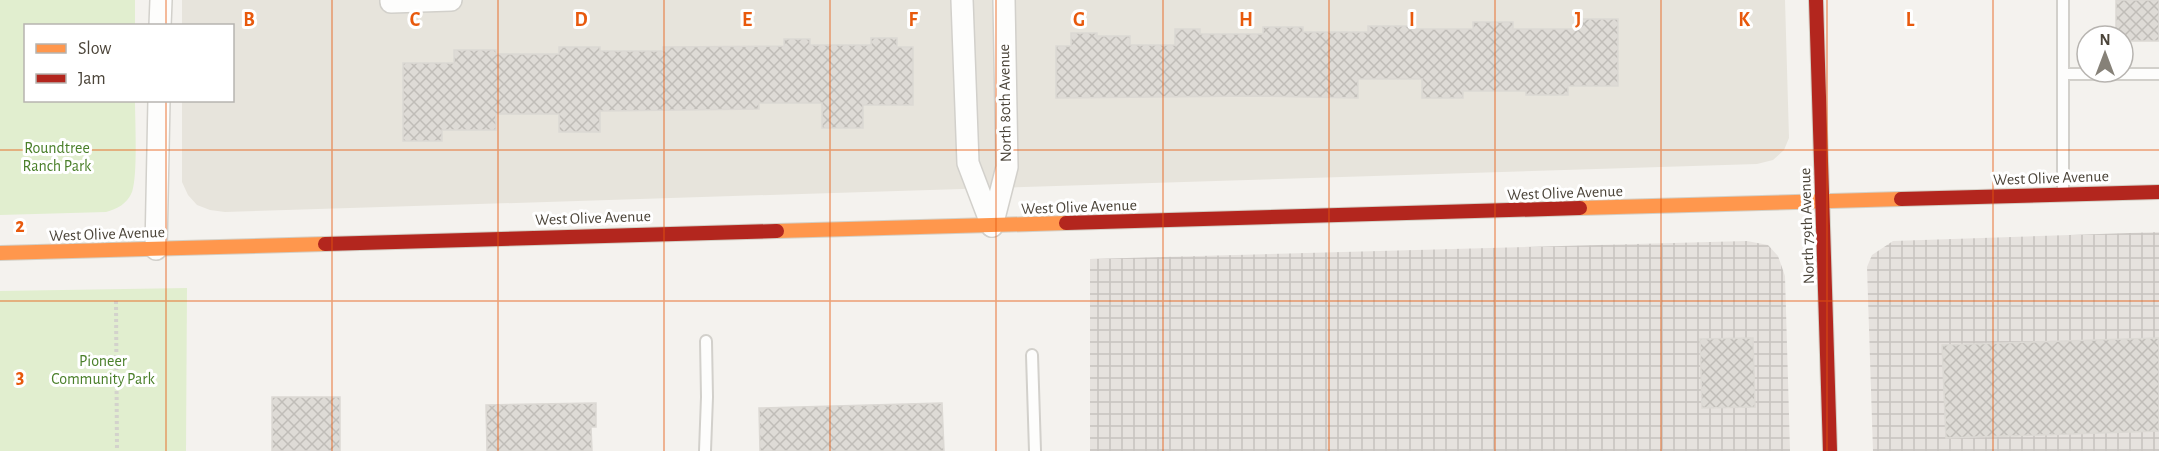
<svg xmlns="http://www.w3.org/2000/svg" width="2159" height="451" font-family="'Alegreya Sans',sans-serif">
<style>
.residential{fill:#e7e4dc}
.industrial{fill:url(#industrial-grid)}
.green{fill:#e1eecf}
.building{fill:url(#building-cross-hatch);stroke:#dcd9d4;stroke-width:1.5}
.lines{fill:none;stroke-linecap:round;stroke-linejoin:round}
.lane-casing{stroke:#d2d0cb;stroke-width:14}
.street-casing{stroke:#d2d0cb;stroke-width:24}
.slow-casing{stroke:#d3cfc5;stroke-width:16}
.jam-casing{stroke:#d3cfc5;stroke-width:16}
.path{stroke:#d3d2cc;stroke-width:4;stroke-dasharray:3 3;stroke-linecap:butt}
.lane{stroke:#fdfdfc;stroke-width:10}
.street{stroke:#fdfdfc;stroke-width:21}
.slow{stroke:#ff974d;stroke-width:14}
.jam{stroke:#b3261e;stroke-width:14}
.grid{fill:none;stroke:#e8590c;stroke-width:1.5;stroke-opacity:0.55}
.labels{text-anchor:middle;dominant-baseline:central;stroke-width:6;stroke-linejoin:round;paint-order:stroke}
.street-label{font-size:16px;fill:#4b4439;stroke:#fff}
.park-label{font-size:16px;fill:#4a7f2a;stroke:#fff}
.grid-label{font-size:20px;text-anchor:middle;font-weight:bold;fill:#e8590c;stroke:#fff;stroke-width:6;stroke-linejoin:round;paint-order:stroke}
</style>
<defs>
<pattern id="industrial-grid" width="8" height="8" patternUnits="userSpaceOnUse" patternTransform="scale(1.5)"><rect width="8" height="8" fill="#e6e2de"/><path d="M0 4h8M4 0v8" fill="none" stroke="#c7c3bf"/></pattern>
<pattern id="building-cross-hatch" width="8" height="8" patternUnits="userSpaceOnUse" patternTransform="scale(1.5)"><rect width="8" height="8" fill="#dedbd6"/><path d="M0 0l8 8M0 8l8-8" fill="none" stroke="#c0bdb8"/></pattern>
</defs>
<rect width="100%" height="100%" fill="#f4f2ee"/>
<!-- residential -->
<path class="residential" d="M 182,0 L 1785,0 L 1789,138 L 1784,150 L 1773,160 L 1757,164 L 225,212 L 210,210 L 197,205 L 188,195 L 182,182 L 182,101 L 232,100 L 232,26 L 182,25 Z"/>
<!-- industrial -->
<g class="industrial">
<path d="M 2159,232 L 2159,451 L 1873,451 L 1867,267 L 1872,255 L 1893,241 Z"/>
<path d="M 1747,241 L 1768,245 L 1778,256 L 1785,276 L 1790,451 L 1090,451 L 1090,259 Z"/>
</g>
<!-- green -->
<g class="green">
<path d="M 0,0 L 135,0 L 135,25 L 26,26 L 26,100 L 135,101 C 135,121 138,175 132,192 C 127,204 117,209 106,212 L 0,215 Z"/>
<path d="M 187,288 L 186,451 L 0,451 L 0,291 Z"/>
</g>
<!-- building -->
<g class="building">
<path d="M 2116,0 L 2159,0 L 2159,41 L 2123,41 L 2123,36 L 2116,36 Z"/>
<path d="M 1578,19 L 1618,19 L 1618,86 L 1568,86 L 1568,95 L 1526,95 L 1526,91 L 1463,91 L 1463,98 L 1422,98 L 1422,79 L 1358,79 L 1358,98 L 1253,96 L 1056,98 L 1056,46 L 1071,46 L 1071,33 L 1097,33 L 1097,36 L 1130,36 L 1130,45 L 1175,45 L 1175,29 L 1200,29 L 1200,34 L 1263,34 L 1263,27 L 1303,27 L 1303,32 L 1368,32 L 1368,26 L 1410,26 L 1410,29 L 1473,29 L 1473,22 L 1513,22 L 1513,29 L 1578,29 Z"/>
<path d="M 871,38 L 897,38 L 897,47 L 913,47 L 913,105 L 863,105 L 863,128 L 822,128 L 822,103 L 759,103 L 759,109 L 600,111 L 600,132 L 559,132 L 559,114 L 496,114 L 496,130 L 442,130 L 442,141 L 403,141 L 403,63 L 454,63 L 454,50 L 496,50 L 496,54 L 559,54 L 559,47 L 600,47 L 600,51 L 663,51 L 663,47 L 784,46 L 784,39 L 810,39 L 810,45 L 871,45 Z"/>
<path d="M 1753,338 L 1755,407 L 1702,408 L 1700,339 Z"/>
<path d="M 2159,338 L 2159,431 L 1946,438 L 1942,345 Z"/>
<rect x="272" y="397" width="68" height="54"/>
<path d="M 596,403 L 596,427 L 591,427 L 592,451 L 487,451 L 486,405 Z"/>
<path d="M 942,403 L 944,451 L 760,451 L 759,408 Z"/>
</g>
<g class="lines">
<defs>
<g id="lane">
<path d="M 2063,0 L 2063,194"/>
<path d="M 2063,74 L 2159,74"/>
<path d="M 1032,355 L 1035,451"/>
<path d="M 705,451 L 707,397 L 706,341"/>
</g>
<g id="street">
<path d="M 391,0 L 391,2 L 451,0"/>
<path d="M 962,0 L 968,163 L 992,226"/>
<path d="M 160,26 L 161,0"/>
<path d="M 992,226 L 1007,167 L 1004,0"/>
<path d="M 156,249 L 159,100"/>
</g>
<g id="slow">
<path d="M 1580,208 L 1901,199"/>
<path d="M 777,231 L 1066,223"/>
<path d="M 0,253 L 325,244"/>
</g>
<g id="jam">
<path d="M 1816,0 L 1830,451"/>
<path d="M 1901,199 L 2159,192"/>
<path d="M 1066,223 L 1580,208"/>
<path d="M 325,244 L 777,231"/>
</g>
</defs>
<!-- lane casing -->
<use href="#lane" class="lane-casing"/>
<!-- street casing -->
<use href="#street" class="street-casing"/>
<!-- slow casing -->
<use href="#slow" class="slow-casing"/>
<!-- jam casing -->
<use href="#jam" class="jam-casing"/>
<!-- path -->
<path class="path" d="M 116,301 L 117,451"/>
<!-- lane -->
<use href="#lane" class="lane"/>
<!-- street -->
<use href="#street" class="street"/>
<!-- slow -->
<use href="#slow" class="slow"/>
<!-- jam -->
<use href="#jam" class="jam"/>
</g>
<!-- grid -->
<path class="grid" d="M 166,0 L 166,26M 332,0 L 332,451M 498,0 L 498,451M 664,0 L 664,451M 830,0 L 830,451M 996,0 L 996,451M 1163,0 L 1163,451M 1329,0 L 1329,451M 1495,0 L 1495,451M 1661,0 L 1661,451M 1827,0 L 1827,451M 1993,0 L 1993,451M 166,100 L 166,451M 0,150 L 2159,150M 0,301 L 2159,301"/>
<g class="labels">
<!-- street labels -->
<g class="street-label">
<text transform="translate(1005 103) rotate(-91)">North 80th Avenue</text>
<text transform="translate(2051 178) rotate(-2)">West Olive Avenue</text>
<text transform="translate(1565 193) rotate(-2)">West Olive Avenue</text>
<text transform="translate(1079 207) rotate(-2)">West Olive Avenue</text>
<text transform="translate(593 218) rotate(-2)">West Olive Avenue</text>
<text transform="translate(1807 226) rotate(-92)">North 79th Avenue</text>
<text transform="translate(107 234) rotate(-2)">West Olive Avenue</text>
</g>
<!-- park labels -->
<g class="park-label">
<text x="57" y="148">Roundtree<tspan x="57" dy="18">Ranch Park</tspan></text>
<text x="103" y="361">Pioneer<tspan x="103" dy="18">Community Park</tspan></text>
</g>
</g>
<g class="grid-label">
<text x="249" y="26">B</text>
<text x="415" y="26">C</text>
<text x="581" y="26">D</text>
<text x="747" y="26">E</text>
<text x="913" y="26">F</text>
<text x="1079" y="26">G</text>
<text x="1246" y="26">H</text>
<text x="1412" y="26">I</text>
<text x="1578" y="26">J</text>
<text x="1744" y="26">K</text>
<text x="1910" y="26">L</text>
<text x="20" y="232">2</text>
<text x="20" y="383">3</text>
</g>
<!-- legend -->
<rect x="24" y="24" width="210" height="78" fill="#ffffff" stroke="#b7b4b0" stroke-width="1.5"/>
<rect x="36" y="44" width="30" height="9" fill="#ff974d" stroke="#b7b4b0" stroke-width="1.5"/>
<text x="78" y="54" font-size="18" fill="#4b4439">Slow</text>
<rect x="36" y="74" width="30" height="9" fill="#b3261e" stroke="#b7b4b0" stroke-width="1.5"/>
<text x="78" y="84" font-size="18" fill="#4b4439">Jam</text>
<!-- north arrow -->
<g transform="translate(2105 54)"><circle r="28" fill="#ffffff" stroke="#b7b4b0" stroke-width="1.5"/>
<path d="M0-4.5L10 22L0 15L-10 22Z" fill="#868178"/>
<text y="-9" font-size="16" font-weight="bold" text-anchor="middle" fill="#4b4439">N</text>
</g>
</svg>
